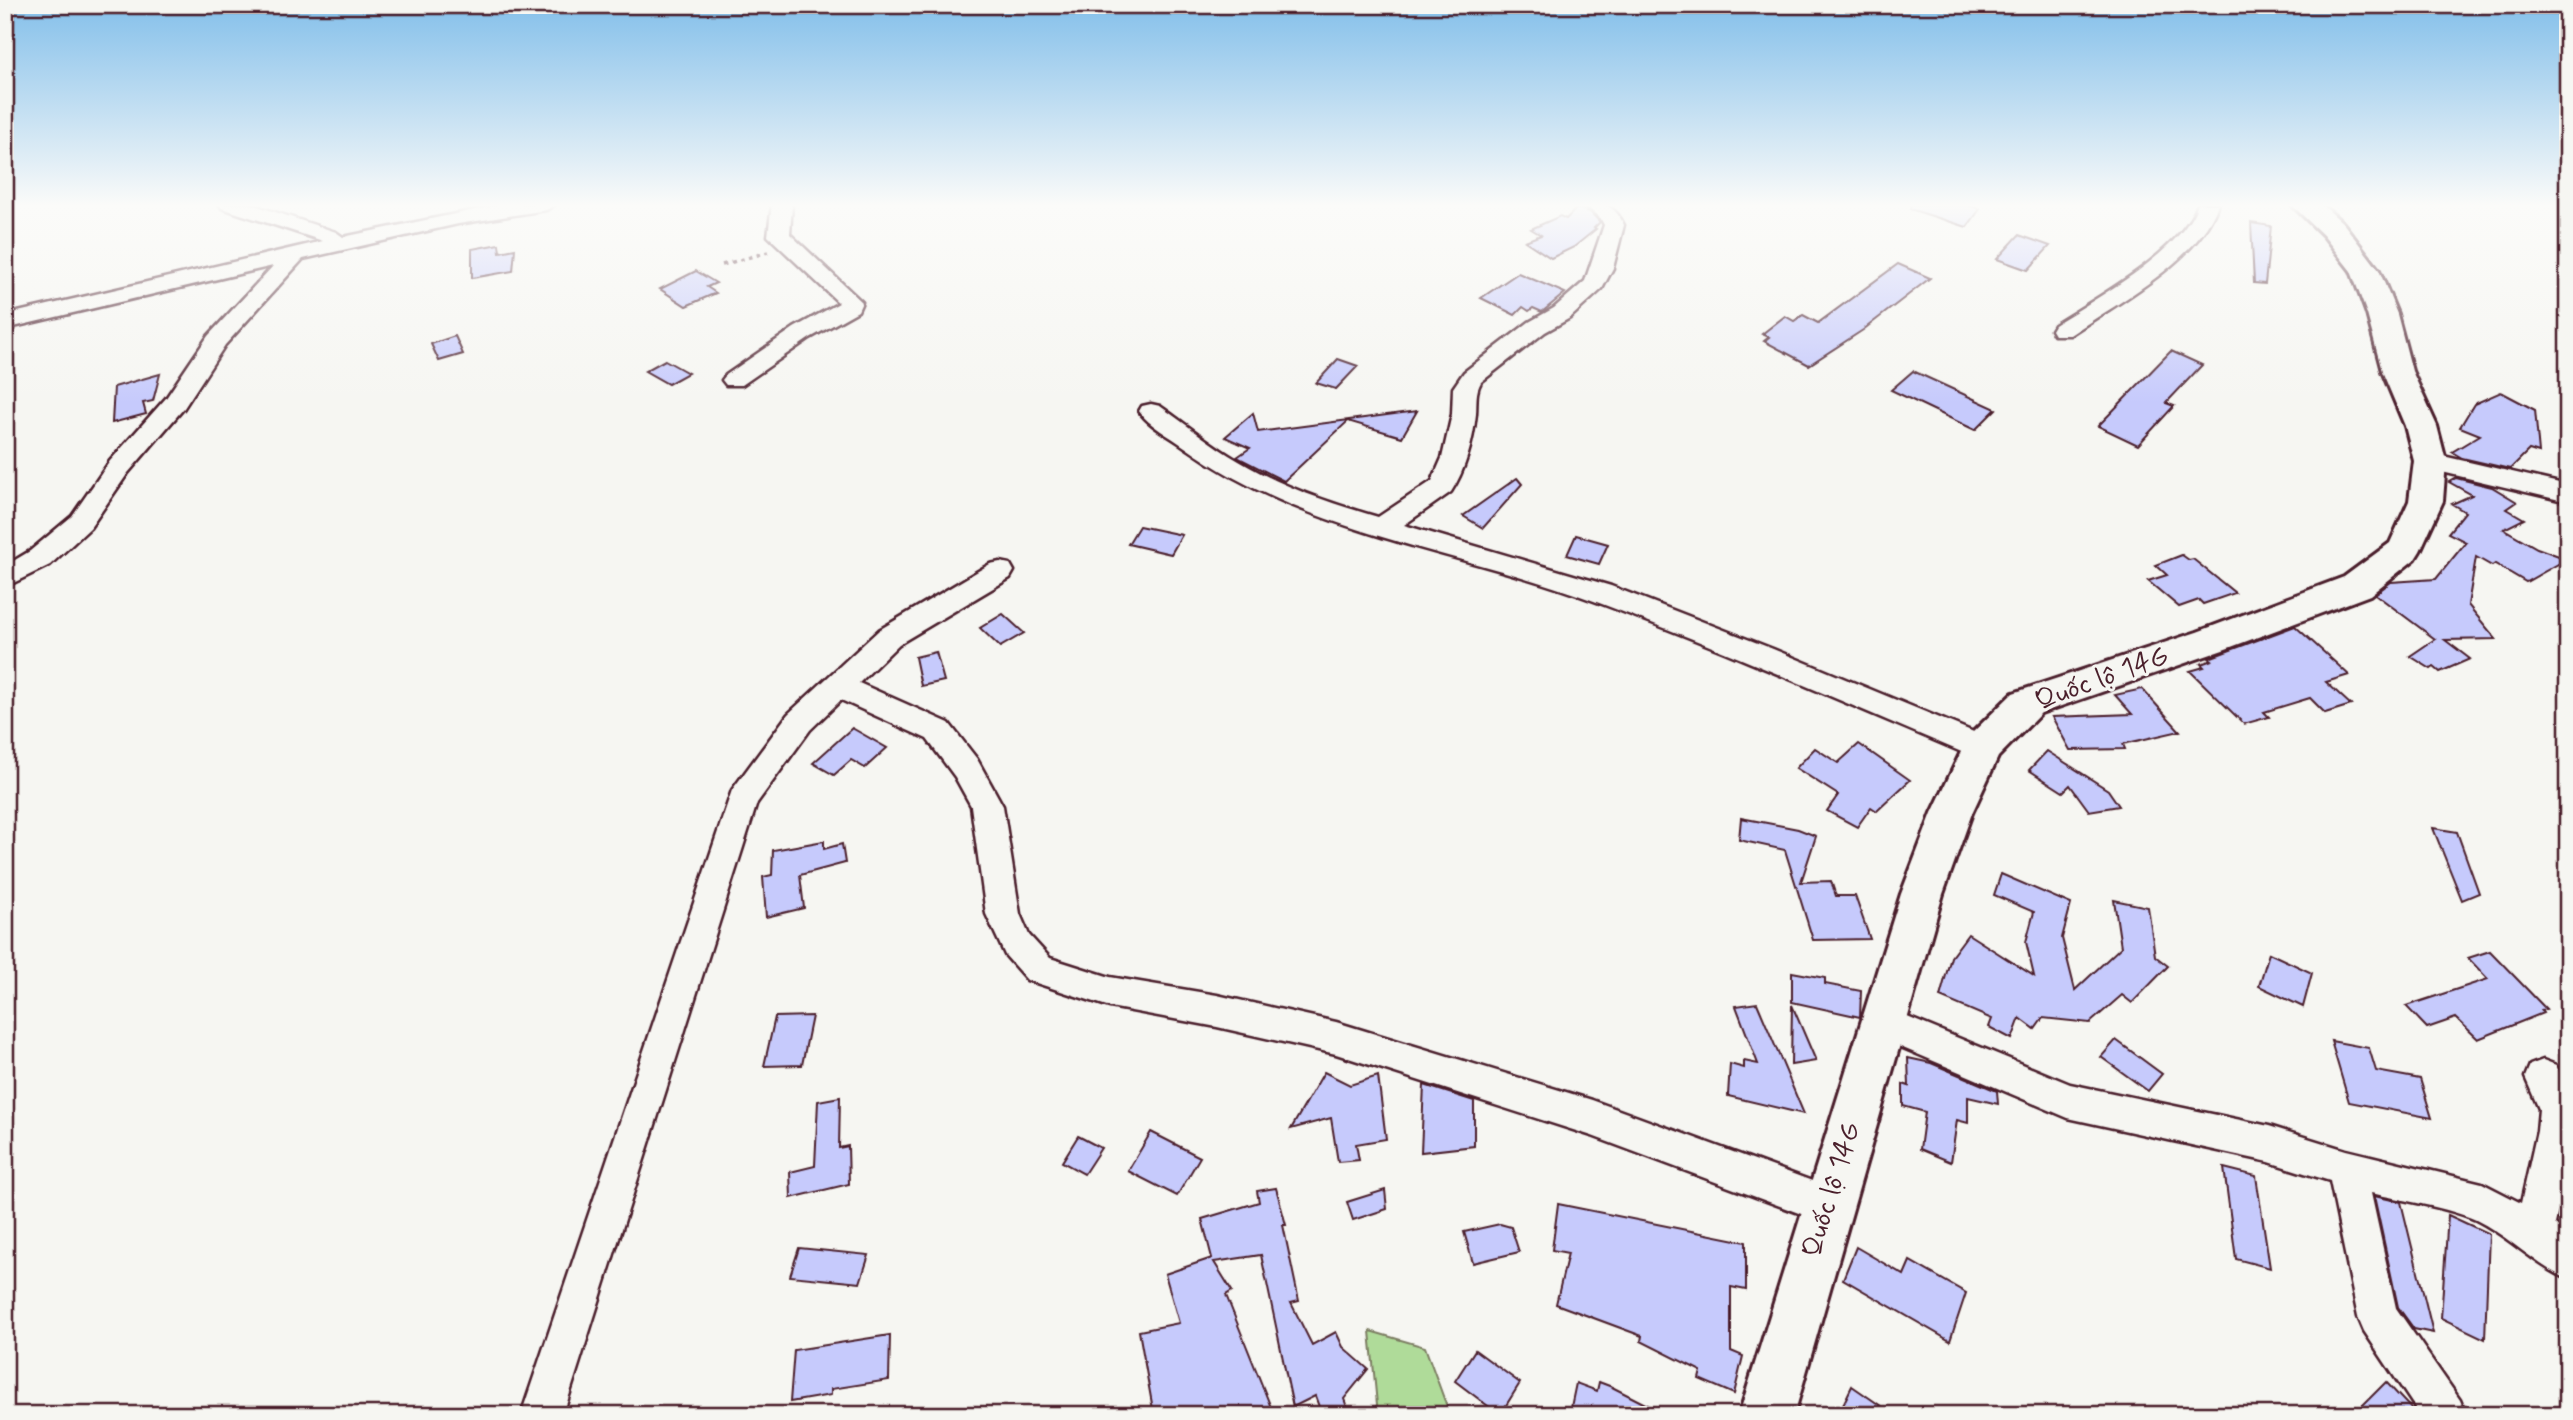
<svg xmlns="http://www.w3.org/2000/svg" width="2573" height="1420" font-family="Mynerve,sans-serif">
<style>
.green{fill:#afdb99;stroke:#7c7d62;stroke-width:2}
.building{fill:#c6cafc;stroke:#4a1f2b;stroke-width:2}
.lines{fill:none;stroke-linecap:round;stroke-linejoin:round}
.minor-casing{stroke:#4a1f2b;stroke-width:5}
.primary-casing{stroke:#4a1f2b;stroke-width:6}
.path{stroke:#4a1f2b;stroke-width:3.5;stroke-dasharray:4.5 4.5;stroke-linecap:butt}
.minor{fill:#f6f6f2;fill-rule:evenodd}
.primary{fill:#f6f6f2;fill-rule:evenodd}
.labels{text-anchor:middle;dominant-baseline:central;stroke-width:6;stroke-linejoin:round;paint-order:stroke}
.street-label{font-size:28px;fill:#4a1f2b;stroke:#f6f6f2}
</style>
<rect width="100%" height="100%" fill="#f6f6f2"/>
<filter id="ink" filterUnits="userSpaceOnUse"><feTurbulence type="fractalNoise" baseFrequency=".0143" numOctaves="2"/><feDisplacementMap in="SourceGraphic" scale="14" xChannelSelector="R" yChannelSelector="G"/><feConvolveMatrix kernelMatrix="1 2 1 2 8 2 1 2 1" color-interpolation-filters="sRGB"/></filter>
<g filter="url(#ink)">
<!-- green -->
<path class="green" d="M 1370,1331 L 1425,1347 L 1450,1415 L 1378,1415 Z"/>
<!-- building -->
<g class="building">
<path d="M 1911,204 L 1965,204 L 1980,209 L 1967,227 L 1910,209 Z"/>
<path d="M 1577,208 L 1590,212 L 1600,222 L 1594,228 L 1596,229 L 1574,247 L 1551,258 L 1525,241 L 1541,235 L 1531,229 L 1560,216 L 1566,219 Z"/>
<path d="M 2251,223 L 2271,226 L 2265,284 L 2254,283 Z"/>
<path d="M 2019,235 L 2050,246 L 2028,270 L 1997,259 Z"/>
<path d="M 499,244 L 500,252 L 515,249 L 513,271 L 472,278 L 472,249 Z"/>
<path d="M 1898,264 L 1930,278 L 1863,330 L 1809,365 L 1764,341 L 1769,337 L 1762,334 L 1785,316 L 1794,321 L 1803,315 L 1818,323 Z"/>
<path d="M 696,271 L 716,283 L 707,287 L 716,293 L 686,306 L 660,289 Z"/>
<path d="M 1518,273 L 1565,293 L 1542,312 L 1533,308 L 1529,311 L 1523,307 L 1515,315 L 1481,298 Z"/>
<path d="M 455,336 L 463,354 L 439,361 L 431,344 Z"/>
<path d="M 2171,351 L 2202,365 L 2166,403 L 2174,406 L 2138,445 L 2098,426 Z"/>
<path d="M 1338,359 L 1358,366 L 1336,389 L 1316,383 Z"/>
<path d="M 665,360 L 688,373 L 668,384 L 645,371 Z"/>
<path d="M 1913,371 L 1996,409 L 1975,430 L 1891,390 Z"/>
<path d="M 160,374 L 153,401 L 143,403 L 146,414 L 112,423 L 114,387 Z"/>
<path d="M 2501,392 L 2535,410 L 2539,453 L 2529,450 L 2510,469 L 2462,458 L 2452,452 L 2480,435 L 2460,427 L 2474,404 Z"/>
<path d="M 1417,411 L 1402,437 L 1348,421 L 1284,481 L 1237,457 L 1250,448 L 1225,437 L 1253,413 L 1258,432 Z"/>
<path d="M 1517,478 L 1522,484 L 1483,528 L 1463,516 Z"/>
<path d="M 2456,478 L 2492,487 L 2517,502 L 2507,509 L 2524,519 L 2504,529 L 2537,548 L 2567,559 L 2526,582 L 2495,564 L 2492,566 L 2476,557 L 2468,605 L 2496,639 L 2445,640 L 2470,659 L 2440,672 L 2434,667 L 2431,669 L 2410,656 L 2435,639 L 2375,594 L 2391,582 L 2436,579 L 2466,542 L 2448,533 L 2465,512 L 2452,504 L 2472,495 L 2449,482 Z"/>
<path d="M 1139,526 L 1182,535 L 1171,554 L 1128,544 Z"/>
<path d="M 1576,535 L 1608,544 L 1599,564 L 1567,555 Z"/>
<path d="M 2182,555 L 2189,560 L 2193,559 L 2235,593 L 2203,604 L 2199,600 L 2179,607 L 2148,581 L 2167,575 L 2156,565 Z"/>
<path d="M 1003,614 L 1024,633 L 1000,647 L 980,628 Z"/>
<path d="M 2295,626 L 2349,675 L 2326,682 L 2351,705 L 2325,713 L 2310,698 L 2264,712 L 2269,717 L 2244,724 L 2190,671 L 2204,667 L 2201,664 L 2212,660 L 2209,658 Z"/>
<path d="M 936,652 L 944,681 L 921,686 L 915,657 Z"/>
<path d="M 2142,689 L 2180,731 L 2123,744 L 2125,749 L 2070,750 L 2052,717 L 2132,714 L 2115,695 Z"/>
<path d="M 852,728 L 887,748 L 865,768 L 851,760 L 834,775 L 813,763 Z"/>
<path d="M 1859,744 L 1910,780 L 1877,811 L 1871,807 L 1857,827 L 1827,811 L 1838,795 L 1796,768 L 1815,748 L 1838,763 Z"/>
<path d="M 2047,751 L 2108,790 L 2119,806 L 2089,811 L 2070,785 L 2063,792 L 2029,770 Z"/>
<path d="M 1741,818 L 1798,829 L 1816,836 L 1801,882 L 1831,881 L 1836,896 L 1855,896 L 1870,939 L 1813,940 L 1785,850 L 1739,840 Z"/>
<path d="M 2433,828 L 2457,832 L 2479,893 L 2462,900 Z"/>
<path d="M 824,841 L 824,849 L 842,844 L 845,863 L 800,875 L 804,908 L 766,917 L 763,877 L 772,875 L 773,850 Z"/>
<path d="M 2001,874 L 2071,904 L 2062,938 L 2075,990 L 2121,947 L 2114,900 L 2148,907 L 2155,956 L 2168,966 L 2132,1003 L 2122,995 L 2090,1023 L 2043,1018 L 2035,1029 L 2020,1018 L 2012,1039 L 1989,1027 L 1992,1019 L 1940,997 L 1951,957 L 1968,934 L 2034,976 L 2026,942 L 2034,912 L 1994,895 Z"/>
<path d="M 2490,951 L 2546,1009 L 2541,1010 L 2543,1013 L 2478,1039 L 2456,1018 L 2427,1028 L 2406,1006 L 2488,979 L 2468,958 Z"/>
<path d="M 2269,953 L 2312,973 L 2303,1007 L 2259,986 Z"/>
<path d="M 1792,972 L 1825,978 L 1825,984 L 1861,991 L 1860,1017 L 1792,1002 Z"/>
<path d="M 1757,1003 L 1804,1114 L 1728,1096 L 1730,1064 L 1744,1068 L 1744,1061 L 1758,1064 L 1736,1006 Z"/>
<path d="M 1792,1005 L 1816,1061 L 1791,1065 Z"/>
<path d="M 812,1016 L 802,1065 L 764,1066 L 775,1017 Z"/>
<path d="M 2116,1040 L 2162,1074 L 2148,1091 L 2101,1057 Z"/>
<path d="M 2331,1041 L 2369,1048 L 2376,1071 L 2420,1079 L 2432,1118 L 2349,1102 Z"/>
<path d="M 1908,1058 L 1931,1063 L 1997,1091 L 1998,1104 L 1968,1097 L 1968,1123 L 1957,1120 L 1951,1162 L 1920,1149 L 1925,1112 L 1903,1106 L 1903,1084 L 1909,1086 Z"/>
<path d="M 1324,1072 L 1350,1085 L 1378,1076 L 1386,1139 L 1356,1144 L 1359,1160 L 1338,1162 L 1331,1118 L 1291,1129 Z"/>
<path d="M 1424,1085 L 1474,1101 L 1474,1146 L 1421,1152 Z"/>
<path d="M 840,1097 L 839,1148 L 848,1146 L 849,1184 L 791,1198 L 790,1172 L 815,1166 L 818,1101 Z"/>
<path d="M 1151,1132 L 1200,1157 L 1177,1196 L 1128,1171 Z"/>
<path d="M 1078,1136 L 1101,1148 L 1084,1174 L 1062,1162 Z"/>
<path d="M 2224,1168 L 2256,1176 L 2270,1268 L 2236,1259 Z"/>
<path d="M 1276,1188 L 1286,1225 L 1283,1225 L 1299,1301 L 1291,1303 L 1312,1345 L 1336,1332 L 1343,1347 L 1368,1369 L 1344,1399 L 1350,1415 L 1322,1415 L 1315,1396 L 1293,1407 L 1261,1255 L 1214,1262 L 1232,1291 L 1226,1295 L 1274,1415 L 1154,1415 L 1139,1331 L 1179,1323 L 1165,1274 L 1212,1258 L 1202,1219 L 1259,1202 L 1257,1191 Z"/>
<path d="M 1385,1190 L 1387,1209 L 1353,1220 L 1347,1202 Z"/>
<path d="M 2374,1196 L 2401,1202 L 2433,1333 L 2414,1329 L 2398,1307 Z"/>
<path d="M 1558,1204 L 1746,1242 L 1746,1290 L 1731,1287 L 1731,1351 L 1743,1356 L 1734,1394 L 1699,1379 L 1701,1371 L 1641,1341 L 1642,1336 L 1556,1304 L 1568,1253 L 1552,1250 Z"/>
<path d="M 2448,1215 L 2489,1234 L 2485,1339 L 2441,1318 Z"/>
<path d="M 1500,1224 L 1511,1227 L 1519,1252 L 1473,1263 L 1464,1232 Z"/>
<path d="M 1856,1247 L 1904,1275 L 1910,1261 L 1966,1293 L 1950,1341 L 1843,1279 Z"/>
<path d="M 799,1248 L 869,1255 L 860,1283 L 790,1276 Z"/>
<path d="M 890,1335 L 889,1380 L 831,1389 L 831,1395 L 790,1402 L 794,1350 Z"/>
<path d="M 1475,1350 L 1520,1383 L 1500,1415 L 1455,1381 Z"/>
<path d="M 1599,1382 L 1612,1387 L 1667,1415 L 1579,1415 L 1580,1410 L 1571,1407 L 1576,1383 L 1597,1391 Z"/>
<path d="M 2386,1382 L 2417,1415 L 2353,1415 Z"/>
<path d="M 1852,1386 L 1894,1415 L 1838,1415 Z"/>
</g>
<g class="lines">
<defs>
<g id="minor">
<path d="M 219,204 L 251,204 L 336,232 L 343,237 L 504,204 L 556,204 L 546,210 L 458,224 L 303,259 L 225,345 L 184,408 L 128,473 L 90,528 L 50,565 L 5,587 L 5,566 L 30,551 L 72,516 L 110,461 L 166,398 L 208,336 L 273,266 L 5,329 L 5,315 L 323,241 L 222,208 Z"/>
<path d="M 772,204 L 792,204 L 790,234 L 862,302 L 858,311 L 810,338 L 742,385 L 726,385 L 722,380 L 726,375 L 794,328 L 839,303 L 768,236 Z"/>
<path d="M 1584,204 C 1605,204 1615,205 1624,225 L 1613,268 L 1602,289 L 1570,318 L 1545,332 L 1481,382 C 1475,392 1477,402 1476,414 C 1473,441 1466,469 1451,492 L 1404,525 L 1611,586 L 1773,649 L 1993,740 L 1997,748 L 1993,756 L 1982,760 L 1971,756 C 1846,703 1721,648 1594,601 C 1455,549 1308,535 1185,447 C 1170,436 1149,426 1139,411 L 1142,406 L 1151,404 L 1160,406 C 1186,424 1211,445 1239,461 C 1282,487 1330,503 1378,517 L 1432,481 L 1442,458 L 1452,414 L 1453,388 L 1464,372 L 1529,322 L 1554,308 L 1585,281 L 1604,225 L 1601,219 Z"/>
<path d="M 2198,204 L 2218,204 C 2201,259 2116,304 2070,335 L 2054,335 L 2051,330 L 2054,325 C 2096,298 2181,253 2198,204 Z"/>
<path d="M 2430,453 L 2568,485 L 2568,502 L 2421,467 L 2417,461 L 2421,455 Z"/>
<path d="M 1000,562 L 1010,564 L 1014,571 L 1010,578 L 899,644 L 859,683 L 949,723 L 977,759 L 1003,806 L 1020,914 L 1029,935 L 1050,958 L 1110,977 L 1217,995 L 1336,1022 L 1592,1100 L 1842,1192 L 1847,1205 L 1842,1218 L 1828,1224 L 1592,1136 L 1336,1054 L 1217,1027 L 1110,1007 L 1027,980 L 1005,955 L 986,914 L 971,806 L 955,777 L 927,739 L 841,700 L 810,730 L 757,803 L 563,1415 L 521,1415 L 732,790 L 788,714 L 879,630 L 990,564 Z"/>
<path d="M 1883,1007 L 2070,1084 L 2269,1126 L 2346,1150 L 2482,1183 L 2521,1203 L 2537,1131 L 2539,1109 L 2525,1077 L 2530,1065 L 2543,1060 L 2556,1065 L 2568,1089 L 2568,1164 L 2555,1224 L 2568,1234 L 2568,1279 C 2536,1266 2509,1236 2476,1220 C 2450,1208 2400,1200 2371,1193 L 2396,1308 L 2460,1400 L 2466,1415 L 2420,1415 L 2364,1331 L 2358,1317 L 2330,1181 L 2269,1162 L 2068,1118 L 1870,1034 L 1865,1023 L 1870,1012 Z"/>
</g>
<path id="primary" d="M 2291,204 L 2321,204 L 2343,223 L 2379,270 L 2397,314 L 2412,371 L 2437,426 L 2446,461 L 2443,501 L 2420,551 L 2415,559 L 2370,595 L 2223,650 L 2041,713 L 1998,757 L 1972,813 L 1943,894 L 1794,1415 L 1739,1415 L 1901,894 L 1932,813 L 1968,737 L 2013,693 L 2197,632 L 2344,577 L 2390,543 L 2409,501 L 2414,461 L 2405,426 L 2382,371 L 2367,314 L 2351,271 L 2323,235 Z"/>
</defs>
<!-- minor casing -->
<use href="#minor" class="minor-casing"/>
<!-- primary casing -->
<use href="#primary" class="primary-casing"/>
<!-- path -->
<path class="path" d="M 722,265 L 768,252"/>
<!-- minor -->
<use href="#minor" class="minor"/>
<!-- primary -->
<use href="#primary" class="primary"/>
</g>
</g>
<!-- sky -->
<linearGradient id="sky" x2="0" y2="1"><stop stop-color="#83bfea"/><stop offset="0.51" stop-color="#fbfbf9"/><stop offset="1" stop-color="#fbfbf9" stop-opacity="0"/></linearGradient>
<rect width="2573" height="403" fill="url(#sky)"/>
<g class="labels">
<!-- street labels -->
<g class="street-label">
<text transform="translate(2102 679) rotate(-20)">Quốc lộ 14G</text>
<text transform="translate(1832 1190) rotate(-73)">Quốc lộ 14G</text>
</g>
</g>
<!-- margin -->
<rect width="2573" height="1420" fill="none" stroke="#f6f6f2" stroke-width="28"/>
<rect x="14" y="14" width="2545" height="1392" fill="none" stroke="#4a1f2b" stroke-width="2.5" filter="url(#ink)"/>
</svg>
